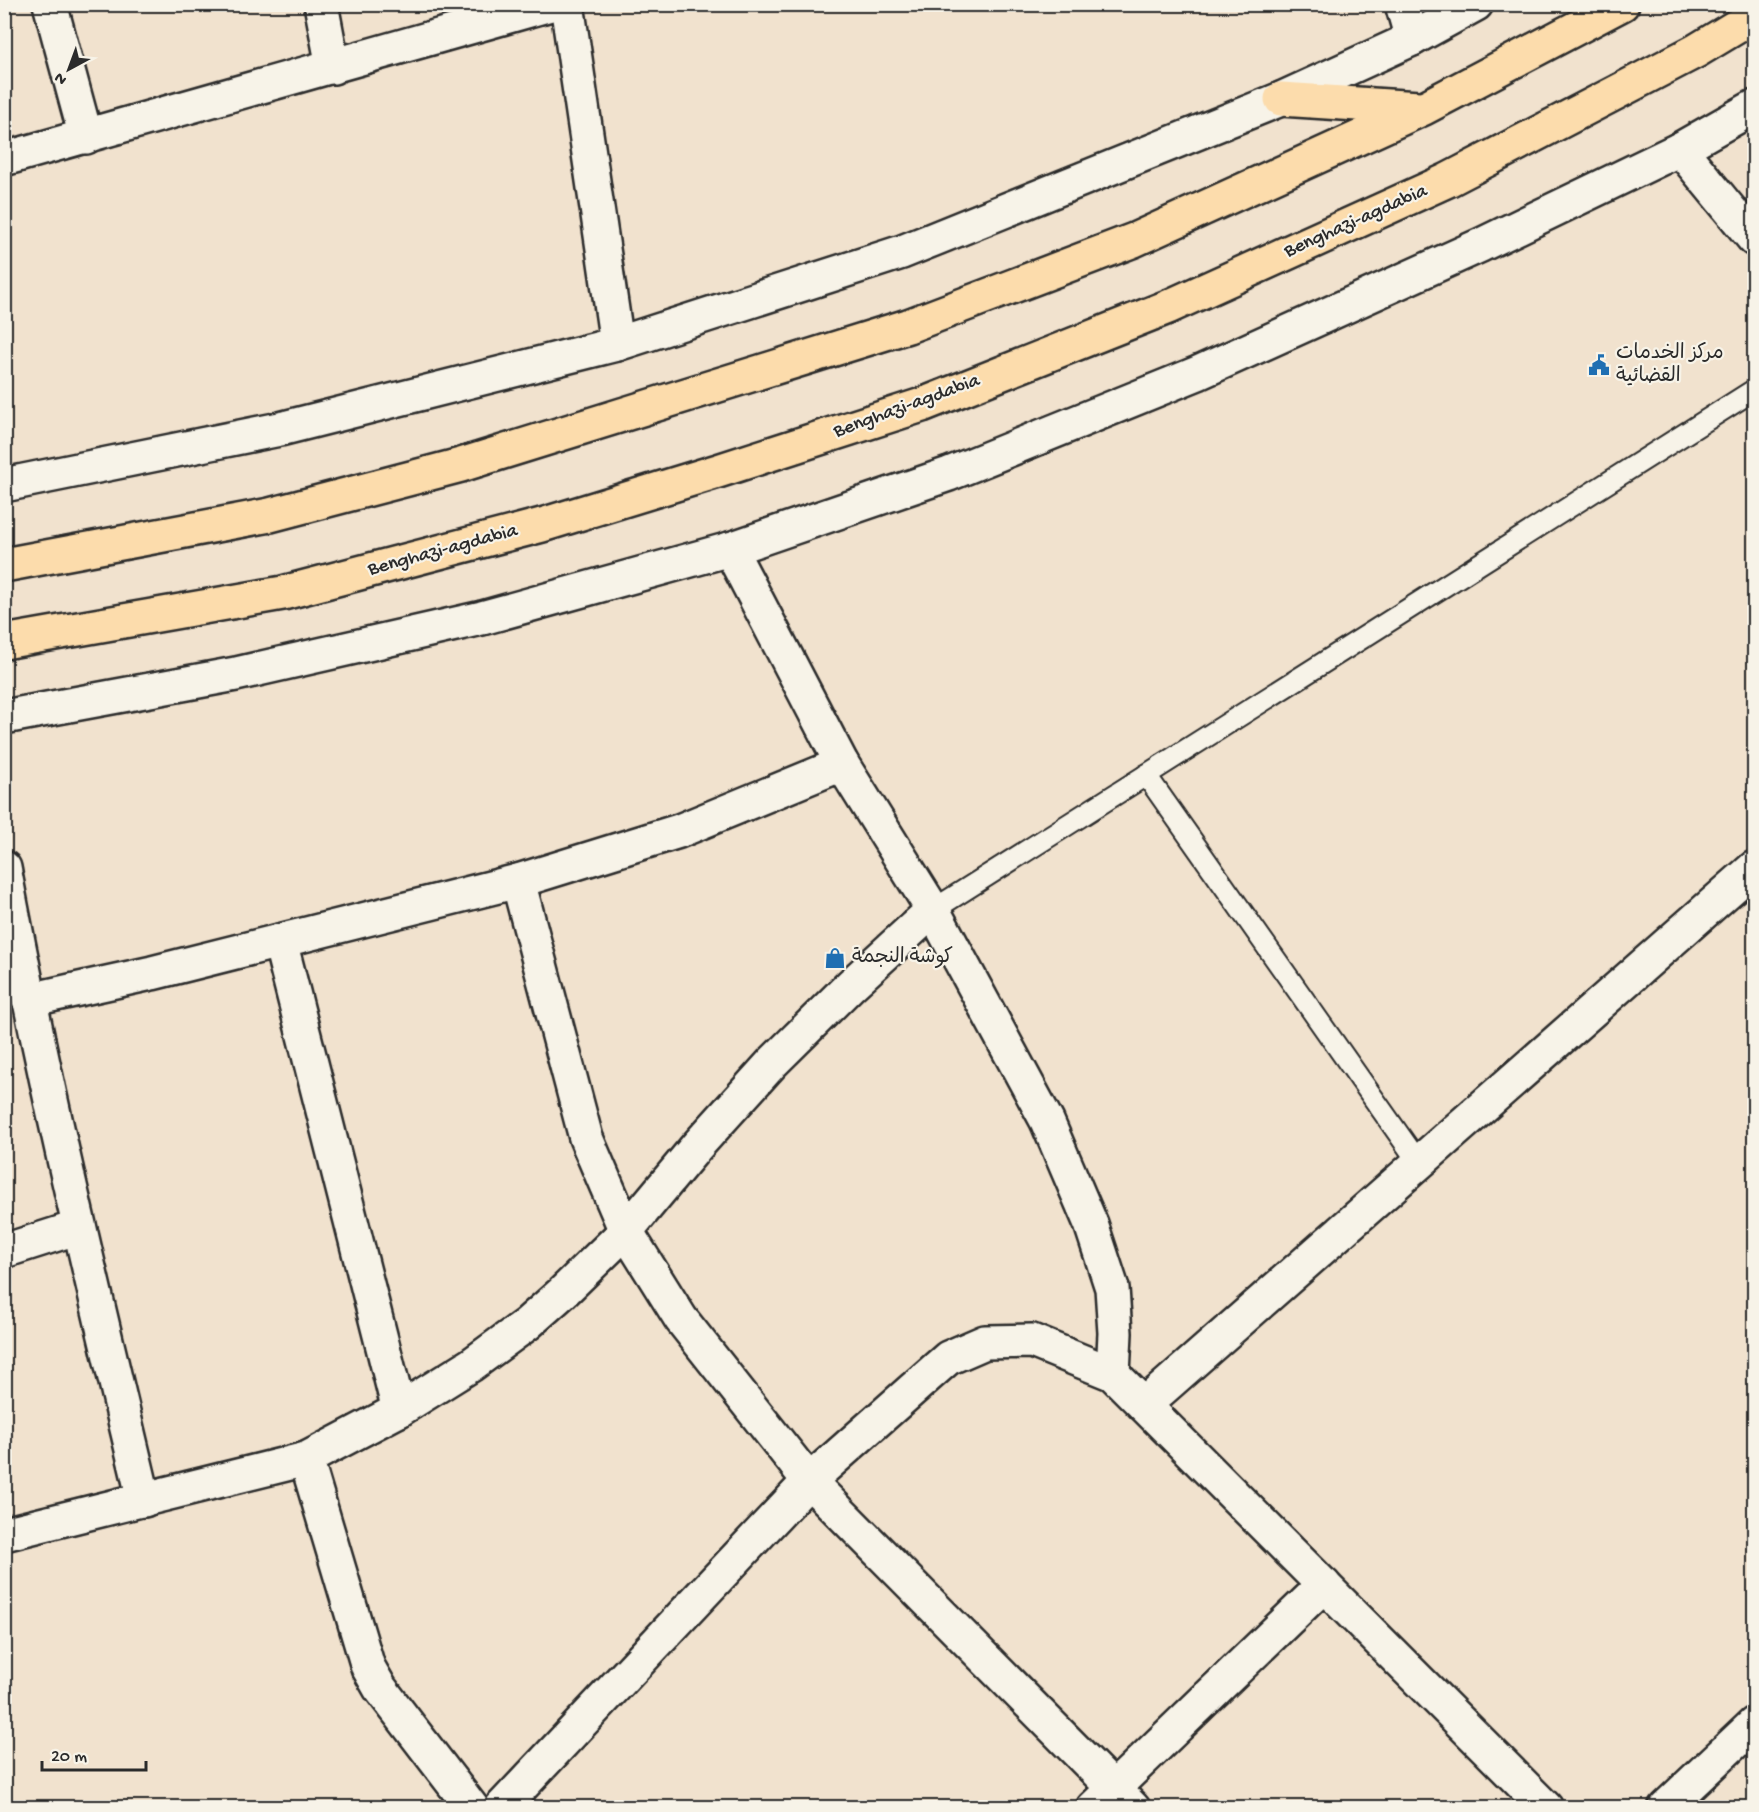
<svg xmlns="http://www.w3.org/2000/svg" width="1759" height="1812" font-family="'Gochi Hand','Playpen Sans Arabic',sans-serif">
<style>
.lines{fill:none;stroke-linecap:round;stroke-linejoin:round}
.lane-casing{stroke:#2b2b2b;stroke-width:24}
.street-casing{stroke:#2b2b2b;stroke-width:38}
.secondary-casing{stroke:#2b2b2b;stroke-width:38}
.highway-casing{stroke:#2b2b2b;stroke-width:38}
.lane{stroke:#f7f3e8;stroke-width:20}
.street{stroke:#f7f3e8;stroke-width:33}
.secondary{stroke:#f7f3e8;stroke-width:33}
.highway{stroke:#fcdcac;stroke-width:33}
.labels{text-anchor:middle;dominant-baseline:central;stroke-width:4.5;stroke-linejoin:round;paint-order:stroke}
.street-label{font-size:20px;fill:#2b2b2b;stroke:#f7f3e8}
.poi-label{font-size:20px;fill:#2b2b2b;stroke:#f7f3e8;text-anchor:start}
</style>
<rect width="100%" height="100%" fill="#f1e2ce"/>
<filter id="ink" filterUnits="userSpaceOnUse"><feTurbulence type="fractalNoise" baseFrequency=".0167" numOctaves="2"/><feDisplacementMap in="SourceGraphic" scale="12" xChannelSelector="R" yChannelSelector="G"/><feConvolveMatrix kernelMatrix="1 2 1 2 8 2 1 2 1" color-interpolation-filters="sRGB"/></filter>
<g filter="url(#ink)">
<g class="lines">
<defs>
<g id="lane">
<path d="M 1146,775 L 1419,1163"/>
<path d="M 933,910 L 1754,390"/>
</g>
<g id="street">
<path d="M 50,4 L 86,137"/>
<path d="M 321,4 L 333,67"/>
<path d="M 567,4 L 617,344"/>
<path d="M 1402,4 L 1412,39"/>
<path d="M 1680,149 L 1754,239"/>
<path d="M 4,159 L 551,4"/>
<path d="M 730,549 L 842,764 L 933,910 L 1047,1121 L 1091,1224 L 1112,1288 L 1115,1333 L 1113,1374"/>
<path d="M 4,868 C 43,1081 94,1290 144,1500"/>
<path d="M 518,881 L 586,1138 L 626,1231 L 681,1319 L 809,1481 L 1133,1808"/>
<path d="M 280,941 L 399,1410"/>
<path d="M 29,1000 L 152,973 L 518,881 L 679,831 L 842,764"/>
<path d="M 4,1251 L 79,1227"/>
<path d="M 1144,1405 L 1754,868"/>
<path d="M 306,1459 L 368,1667 L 380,1688 L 472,1808"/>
<path d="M 4,1534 L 306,1459 L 399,1410 L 471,1365 L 527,1324 L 562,1293 L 626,1231 L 697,1146 L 772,1063 L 851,985 L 933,910"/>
<path d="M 501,1808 L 809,1481 L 948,1358 L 985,1342 L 1032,1341 L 1113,1374 L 1546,1808"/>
<path d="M 1093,1808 L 1324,1585"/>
<path d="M 1665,1808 L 1754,1724"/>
</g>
<g id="secondary">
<path d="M 4,485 L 280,429 L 617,344 L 902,252 L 1281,99 L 1412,39 L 1476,4"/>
<path d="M 4,717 L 236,674 L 482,618 L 730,549 L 949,474 L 1198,373 L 1481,245 L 1680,149 L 1754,107"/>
</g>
<g id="highway">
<path d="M 1281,99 L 1419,108"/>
<path d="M 4,565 L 270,515 L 461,465 L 908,326 L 1134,240 L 1424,108 L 1622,4"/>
<path d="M 4,642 L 283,593 L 542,525 L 718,471 L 922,405 L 1168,307 L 1448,180 L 1696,51 L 1754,16"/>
</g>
</defs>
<!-- lane casing -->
<use href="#lane" class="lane-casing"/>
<!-- street casing -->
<use href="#street" class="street-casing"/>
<!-- secondary casing -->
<use href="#secondary" class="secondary-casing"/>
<!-- highway casing -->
<use href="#highway" class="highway-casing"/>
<!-- lane -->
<use href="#lane" class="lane"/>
<!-- street -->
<use href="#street" class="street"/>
<!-- secondary -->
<use href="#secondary" class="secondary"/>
<!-- highway -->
<use href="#highway" class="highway"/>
</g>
</g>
<!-- icons -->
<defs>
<symbol id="civic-bare" viewBox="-9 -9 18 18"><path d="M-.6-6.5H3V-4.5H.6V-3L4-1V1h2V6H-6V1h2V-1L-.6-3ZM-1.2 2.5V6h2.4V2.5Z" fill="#1f6fb2" stroke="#f7f3e8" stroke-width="2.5" paint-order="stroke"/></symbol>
<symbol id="shop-bare" viewBox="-9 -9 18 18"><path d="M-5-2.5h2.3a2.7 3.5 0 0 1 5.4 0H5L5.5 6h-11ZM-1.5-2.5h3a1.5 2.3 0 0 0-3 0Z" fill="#1f6fb2" stroke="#f7f3e8" stroke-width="2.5" paint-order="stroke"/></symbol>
</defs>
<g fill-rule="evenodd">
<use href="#civic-bare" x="1584" y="350" width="30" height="30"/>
<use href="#shop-bare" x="820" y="943" width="30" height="30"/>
</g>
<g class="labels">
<!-- street labels -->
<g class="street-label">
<text transform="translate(1356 222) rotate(-24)">Benghazi-agdabia</text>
<text transform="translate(907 407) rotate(-20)">Benghazi-agdabia</text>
<text transform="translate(443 551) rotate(-15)">Benghazi-agdabia</text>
</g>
<!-- poi labels -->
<g class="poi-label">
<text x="1616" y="354">مركز الخدمات<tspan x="1616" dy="23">القضائية</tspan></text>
<text x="852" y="958">كوشة النجمة</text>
</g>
</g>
<!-- margin -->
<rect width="1759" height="1812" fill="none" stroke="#f7f3e8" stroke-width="24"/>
<rect x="12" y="12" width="1735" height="1788" fill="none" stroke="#2b2b2b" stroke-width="2" filter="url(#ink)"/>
<!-- north arrow -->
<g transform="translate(69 69) rotate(221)" stroke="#f7f3e8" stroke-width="4.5" paint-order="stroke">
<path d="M0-4.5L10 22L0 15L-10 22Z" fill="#2b2b2b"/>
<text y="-9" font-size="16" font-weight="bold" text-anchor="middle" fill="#2b2b2b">N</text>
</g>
<!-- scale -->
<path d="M42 1761v9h104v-9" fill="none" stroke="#2b2b2b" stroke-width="3"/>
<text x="51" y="1761" font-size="18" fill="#2b2b2b" stroke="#f7f3e8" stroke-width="4.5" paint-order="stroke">20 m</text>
</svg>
